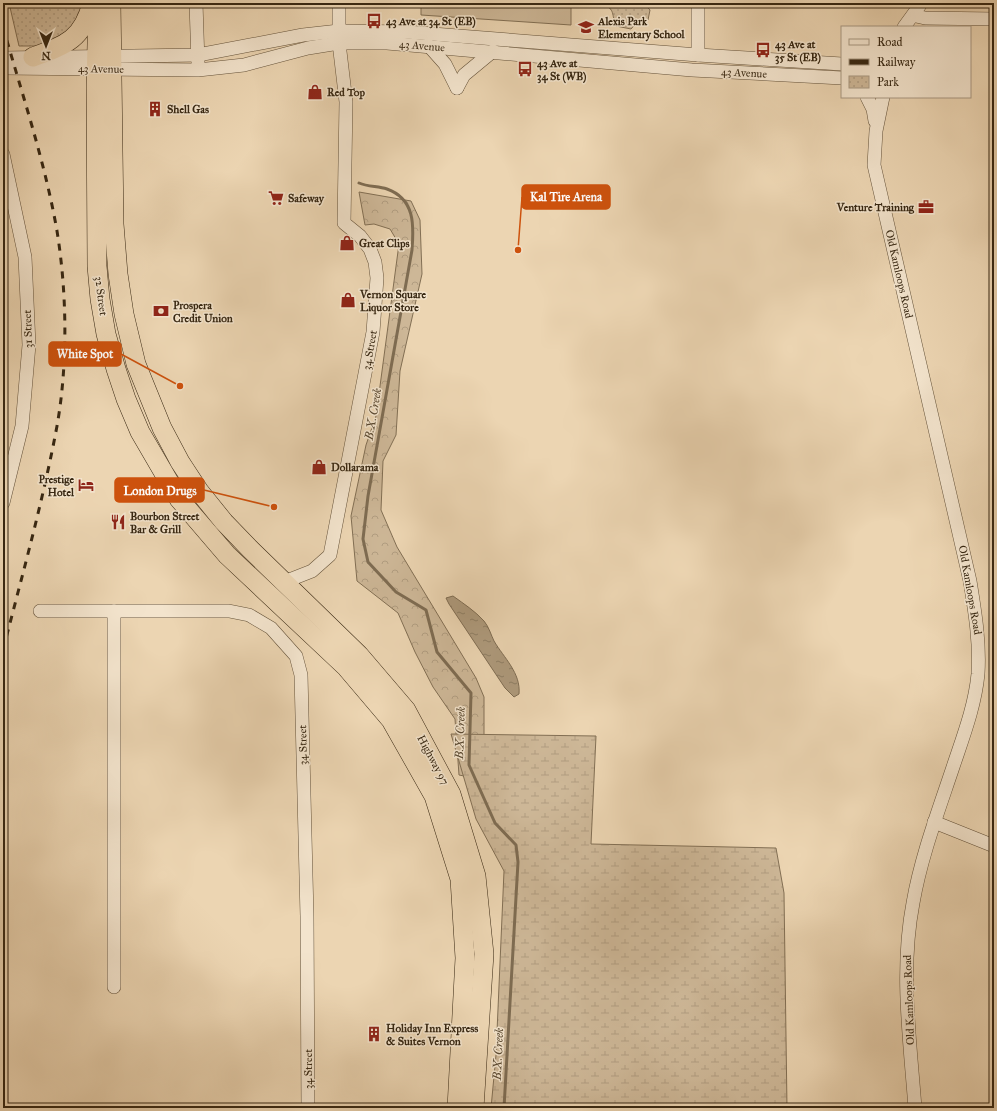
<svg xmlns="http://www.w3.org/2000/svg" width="997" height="1111" font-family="'IM FELL Great Primer',serif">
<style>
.forest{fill:url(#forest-crowns);stroke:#826f54}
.wetland{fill:url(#wetland-marsh);stroke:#826f54}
.park{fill:url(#park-dots);stroke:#826f54}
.pitch{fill:#cdb797;stroke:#826f54}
.water{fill:url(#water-ripples);stroke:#7e6c52}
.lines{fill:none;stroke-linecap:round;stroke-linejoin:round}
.stream{stroke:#7e6c52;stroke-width:3}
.minor-casing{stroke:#64523a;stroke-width:14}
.highway-casing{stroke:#372712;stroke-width:20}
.minor{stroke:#f3e4cd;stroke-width:13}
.highway{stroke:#ecd5b2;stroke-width:19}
.rail{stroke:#372712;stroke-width:3;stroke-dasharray:7 7;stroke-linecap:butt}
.labels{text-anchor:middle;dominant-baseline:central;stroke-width:3;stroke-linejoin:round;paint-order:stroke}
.poi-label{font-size:11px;font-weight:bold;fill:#372712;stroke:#f3e4cd;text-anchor:start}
.street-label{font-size:11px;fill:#372712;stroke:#f3e4cd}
.water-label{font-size:12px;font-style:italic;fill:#5b4a32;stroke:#f3e4cd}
.leader{fill:none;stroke:#cd520d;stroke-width:1.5}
.callout-dot{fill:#cd520d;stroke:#f3e4cd;stroke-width:1.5}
.callout{fill:#cd520d;stroke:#cd520d;stroke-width:1.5}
.callout-label{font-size:12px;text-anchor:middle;font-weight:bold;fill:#fff}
</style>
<defs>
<pattern id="forest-crowns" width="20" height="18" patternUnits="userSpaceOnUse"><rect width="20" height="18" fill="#cdb797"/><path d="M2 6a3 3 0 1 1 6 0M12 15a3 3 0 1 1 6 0" fill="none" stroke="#b19d81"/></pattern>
<pattern id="wetland-marsh" width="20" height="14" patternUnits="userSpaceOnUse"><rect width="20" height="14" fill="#cdb797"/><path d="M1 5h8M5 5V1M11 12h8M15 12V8" fill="none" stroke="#b19d81"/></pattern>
<pattern id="park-dots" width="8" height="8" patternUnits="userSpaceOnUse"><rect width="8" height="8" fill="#cdb797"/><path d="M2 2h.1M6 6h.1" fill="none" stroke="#b19d81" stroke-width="1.8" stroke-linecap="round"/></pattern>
<pattern id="water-ripples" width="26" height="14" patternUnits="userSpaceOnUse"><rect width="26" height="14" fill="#ae9a7c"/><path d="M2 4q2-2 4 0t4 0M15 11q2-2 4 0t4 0" fill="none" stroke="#8e7e64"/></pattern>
</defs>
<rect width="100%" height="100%" fill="#ecd5b2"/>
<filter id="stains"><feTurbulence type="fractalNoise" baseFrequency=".005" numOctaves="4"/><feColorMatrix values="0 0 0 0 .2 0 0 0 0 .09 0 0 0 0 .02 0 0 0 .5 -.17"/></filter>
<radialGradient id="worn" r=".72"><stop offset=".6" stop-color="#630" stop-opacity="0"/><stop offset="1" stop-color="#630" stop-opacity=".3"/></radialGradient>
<!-- forest -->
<path class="forest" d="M 359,192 L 411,201 L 420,220 L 422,274 L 400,371 L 396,435 L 383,461 L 381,510 L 397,547 L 476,678 L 484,697 L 484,780 L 459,775 L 455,719 L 433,687 L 415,652 L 398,613 L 357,581 L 351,516 L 366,445 L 376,416 L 399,244 L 390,229 L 374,224 L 365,225 Z"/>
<!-- wetland -->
<path class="wetland" d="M 451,734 L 596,736 L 591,844 L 776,848 L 784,893 L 787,1108 L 491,1108 L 496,1055 L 504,871 L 476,819 Z"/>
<!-- park -->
<g class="park">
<path d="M 9,3 L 82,3 L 82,12 L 71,31 L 38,46 L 19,46 Z"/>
<path d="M 602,3 L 644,3 L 650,10 L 648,20 L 639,20 L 631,29 L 616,26 C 611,14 616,10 602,3 Z"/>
</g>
<!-- pitch -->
<path class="pitch" d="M 421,3 L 571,3 L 571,25 L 421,15 Z"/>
<!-- water -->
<path class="water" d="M 453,596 C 464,604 475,611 484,621 C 489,627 491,635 494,641 C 504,658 521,673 519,694 L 514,697 L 505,688 L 449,604 L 446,598 Z"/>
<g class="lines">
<!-- stream -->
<path class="stream" d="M 359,183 C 368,187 378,186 387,189 C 415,199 414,225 412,250 L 368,496 L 363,539 L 368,562 L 396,592 L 426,610 L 437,652 L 471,693 L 469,765 L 495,823 L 516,845 L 518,862 L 504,1108"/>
<defs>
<g id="minor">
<path d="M 196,3 L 198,63"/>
<path d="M 916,16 L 925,18 L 994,19"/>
<path d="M 904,27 L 920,5"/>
<path d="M 429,46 L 445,64 L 457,88"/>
<path d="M 698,55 L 698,3"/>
<path d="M 3,58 L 198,55 L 303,35 L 339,31 L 407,32 L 698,55 L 842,64"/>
<path d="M 3,68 L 198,70 L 244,65 L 308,48 L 339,43 L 387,43 L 692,70 L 842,78"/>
<path d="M 457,88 L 464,75 L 493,51"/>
<path d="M 867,97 L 873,109 L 875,121"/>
<path d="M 883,97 L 876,131 L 874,165 L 970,581 C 975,612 980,642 978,674 C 975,706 963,737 953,767 C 938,812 921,857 913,903 C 900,971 910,1040 915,1108"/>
<path d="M 3,154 L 25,257 L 29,345 L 22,426 L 3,503"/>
<path d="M 284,582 L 312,571 L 330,555 L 373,332 L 377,278 L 375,262 L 370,249 L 360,236 L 344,223 L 346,102 L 339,43 L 339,3"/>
<path d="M 40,611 L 229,611 L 249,615 L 271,628 L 296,656 L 301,675 L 307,916 L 308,1108"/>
<path d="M 934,822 L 994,846"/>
<path d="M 114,987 L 114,611"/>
</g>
<g id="highway">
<path d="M 98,3 L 96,85 L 97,266 L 100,299 L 106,334 L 116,369 L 126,399 L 140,432 L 179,499 L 227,555 L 346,667 L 391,720 L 434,796 L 460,879 L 465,958 L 457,1108"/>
<path d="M 111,3 L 114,224 L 118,274 L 124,314 L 136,364 L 162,428 L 180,462 L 199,491 L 224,522 L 250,549 L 359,655 L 406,710 L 451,794 L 476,876 L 484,954 L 474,1108"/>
<path d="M 33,57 C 66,45 83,39 92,3"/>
</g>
</defs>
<!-- minor casing -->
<use href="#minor" class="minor-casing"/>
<!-- highway casing -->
<use href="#highway" class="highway-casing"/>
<!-- minor -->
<use href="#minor" class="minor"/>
<!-- highway -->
<use href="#highway" class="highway"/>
<!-- rail -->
<path class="rail" d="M 3,27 C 22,94 45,162 57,231 C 67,293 68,364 57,426 C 43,501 22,576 3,650"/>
</g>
<!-- icons -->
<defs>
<symbol id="bus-bare" viewBox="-9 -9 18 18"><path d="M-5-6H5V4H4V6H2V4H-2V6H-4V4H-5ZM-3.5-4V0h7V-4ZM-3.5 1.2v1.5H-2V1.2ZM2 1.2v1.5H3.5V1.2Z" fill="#8f2418" stroke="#f3e4cd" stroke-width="2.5" paint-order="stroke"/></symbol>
<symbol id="school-bare" viewBox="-9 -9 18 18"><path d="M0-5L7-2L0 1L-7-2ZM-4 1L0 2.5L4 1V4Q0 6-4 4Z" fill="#8f2418" stroke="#f3e4cd" stroke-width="2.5" paint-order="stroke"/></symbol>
<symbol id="shop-bare" viewBox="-9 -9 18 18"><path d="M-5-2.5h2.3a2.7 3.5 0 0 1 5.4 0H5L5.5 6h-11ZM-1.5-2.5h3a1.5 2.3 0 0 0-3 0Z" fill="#8f2418" stroke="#f3e4cd" stroke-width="2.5" paint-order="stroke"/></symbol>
<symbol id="building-bare" viewBox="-9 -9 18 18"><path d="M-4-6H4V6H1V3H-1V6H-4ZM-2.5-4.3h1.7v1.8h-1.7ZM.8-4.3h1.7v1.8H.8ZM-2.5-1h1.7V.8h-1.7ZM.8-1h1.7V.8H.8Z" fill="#8f2418" stroke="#f3e4cd" stroke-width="2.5" paint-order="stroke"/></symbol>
<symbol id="supermarket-bare" viewBox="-9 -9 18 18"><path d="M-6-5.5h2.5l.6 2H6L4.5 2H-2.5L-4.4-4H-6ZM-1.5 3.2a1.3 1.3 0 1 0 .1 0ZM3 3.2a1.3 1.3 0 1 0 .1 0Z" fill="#8f2418" stroke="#f3e4cd" stroke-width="2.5" paint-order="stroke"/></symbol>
<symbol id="office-bare" viewBox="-9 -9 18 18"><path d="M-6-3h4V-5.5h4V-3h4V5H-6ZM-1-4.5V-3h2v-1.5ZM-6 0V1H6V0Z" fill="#8f2418" stroke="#f3e4cd" stroke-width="2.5" paint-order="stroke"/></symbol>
<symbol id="bank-bare" viewBox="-9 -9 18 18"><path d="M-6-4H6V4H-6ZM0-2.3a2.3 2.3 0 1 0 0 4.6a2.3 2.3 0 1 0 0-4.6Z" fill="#8f2418" stroke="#f3e4cd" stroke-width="2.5" paint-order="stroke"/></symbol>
<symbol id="hotel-bare" viewBox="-9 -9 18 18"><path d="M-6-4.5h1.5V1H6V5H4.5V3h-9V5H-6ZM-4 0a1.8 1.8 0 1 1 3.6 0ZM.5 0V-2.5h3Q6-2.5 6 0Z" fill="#8f2418" stroke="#f3e4cd" stroke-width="2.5" paint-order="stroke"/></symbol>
<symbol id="restaurant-bare" viewBox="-9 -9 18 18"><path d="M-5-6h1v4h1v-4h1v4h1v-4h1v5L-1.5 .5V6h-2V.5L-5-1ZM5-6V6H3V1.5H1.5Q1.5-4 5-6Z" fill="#8f2418" stroke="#f3e4cd" stroke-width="2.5" paint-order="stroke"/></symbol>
</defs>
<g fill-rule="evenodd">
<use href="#bus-bare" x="363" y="10" width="22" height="22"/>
<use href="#school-bare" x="575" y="16" width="22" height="22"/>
<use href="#bus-bare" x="752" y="39" width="22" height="22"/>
<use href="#bus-bare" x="514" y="58" width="22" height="22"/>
<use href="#shop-bare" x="304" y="81" width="22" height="22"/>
<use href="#building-bare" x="144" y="98" width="22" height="22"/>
<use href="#supermarket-bare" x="265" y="187" width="22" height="22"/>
<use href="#office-bare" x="915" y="196" width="22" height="22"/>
<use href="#shop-bare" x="336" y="232" width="22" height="22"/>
<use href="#shop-bare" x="337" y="289" width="22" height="22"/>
<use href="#bank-bare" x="150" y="300" width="22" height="22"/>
<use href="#shop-bare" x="308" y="456" width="22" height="22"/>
<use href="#hotel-bare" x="75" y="474" width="22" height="22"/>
<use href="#restaurant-bare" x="107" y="511" width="22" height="22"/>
<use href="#building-bare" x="363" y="1023" width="22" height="22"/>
</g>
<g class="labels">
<!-- poi labels -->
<g class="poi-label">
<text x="386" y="21">43 Ave at 34 St (EB)</text>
<text x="598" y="21">Alexis Park<tspan x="598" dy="13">Elementary School</tspan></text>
<text x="775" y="44">43 Ave at<tspan x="775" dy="13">35 St (EB)</tspan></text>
<text x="537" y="63">43 Ave at<tspan x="537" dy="13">34 St (WB)</tspan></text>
<text x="327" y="92">Red Top</text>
<text x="167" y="109">Shell Gas</text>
<text x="288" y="198">Safeway</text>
<text x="914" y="207" text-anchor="end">Venture Training</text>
<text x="359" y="243">Great Clips</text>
<text x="360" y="294">Vernon Square<tspan x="360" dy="13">Liquor Store</tspan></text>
<text x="173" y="305">Prospera<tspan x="173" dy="13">Credit Union</tspan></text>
<text x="331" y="467">Dollarama</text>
<text x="74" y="479" text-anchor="end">Prestige<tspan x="74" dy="13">Hotel</tspan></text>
<text x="130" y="516">Bourbon Street<tspan x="130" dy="13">Bar &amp; Grill</tspan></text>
<text x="386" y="1028">Holiday Inn Express<tspan x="386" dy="13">&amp; Suites Vernon</tspan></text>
</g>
<!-- street labels -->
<g class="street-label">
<text transform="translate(422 46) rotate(5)">43 Avenue</text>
<text transform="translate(101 69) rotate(1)">43 Avenue</text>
<text transform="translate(744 73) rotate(3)">43 Avenue</text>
<text transform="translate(899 274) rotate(77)">Old Kamloops Road</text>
<text transform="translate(101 296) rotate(83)">32 Street</text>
<text transform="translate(28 329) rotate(-92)">31 Street</text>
<text transform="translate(370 350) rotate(-80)">34 Street</text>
<text transform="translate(970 590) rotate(80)">Old Kamloops Road</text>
<text transform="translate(303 745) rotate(-91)">34 Street</text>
<text transform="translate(433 760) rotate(62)">Highway 97</text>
<text transform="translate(909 1000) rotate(-92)">Old Kamloops Road</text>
<text transform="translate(308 1069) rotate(-90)">34 Street</text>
</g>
<!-- water labels -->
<g class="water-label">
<text transform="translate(373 414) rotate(-80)">B.X. Creek</text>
<text transform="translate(460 733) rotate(-88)">B.X. Creek</text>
<text transform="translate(498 1054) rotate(-87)">B.X. Creek</text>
</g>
</g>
<!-- callouts -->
<path class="leader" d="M518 250L522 197M180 386L121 354M274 507L204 490"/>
<g class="callout-dot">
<circle cx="518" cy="250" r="4"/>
<circle cx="180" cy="386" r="4"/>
<circle cx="274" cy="507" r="4"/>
</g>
<g class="callout">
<rect x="522" y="185" width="88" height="24" rx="4"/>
<rect x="49" y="342" width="72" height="24" rx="4"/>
<rect x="115" y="478" width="89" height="24" rx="4"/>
</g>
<g class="callout-label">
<text x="566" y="201">Kal Tire Arena</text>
<text x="85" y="358">White Spot</text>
<text x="160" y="495">London Drugs</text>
</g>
<!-- margin -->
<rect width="997" height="1111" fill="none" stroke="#ecd5b2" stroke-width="16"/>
<rect x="4" y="4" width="989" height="1103" fill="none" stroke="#372712" stroke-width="2"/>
<rect x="8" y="8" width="981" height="1095" fill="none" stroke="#372712"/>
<!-- legend -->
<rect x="841" y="26" width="130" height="72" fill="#f3e4cd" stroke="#a89882"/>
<rect x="849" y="39" width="20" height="6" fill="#f3e4cd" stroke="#a89882"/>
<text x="877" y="46" font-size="12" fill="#372712">Road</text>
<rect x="849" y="59" width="20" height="6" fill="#372712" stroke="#a89882"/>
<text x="877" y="66" font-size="12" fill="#372712">Railway</text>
<rect x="849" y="76" width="20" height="12" fill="url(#park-dots)" stroke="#a89882"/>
<text x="877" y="86" font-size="12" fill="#372712">Park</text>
<!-- north arrow -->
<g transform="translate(46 46) rotate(180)" stroke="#f3e4cd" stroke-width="3" paint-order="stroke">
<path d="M0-3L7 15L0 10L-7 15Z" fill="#372712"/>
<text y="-6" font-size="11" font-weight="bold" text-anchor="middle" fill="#372712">N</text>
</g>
<rect width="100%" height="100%" filter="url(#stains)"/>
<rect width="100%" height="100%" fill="url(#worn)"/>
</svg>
